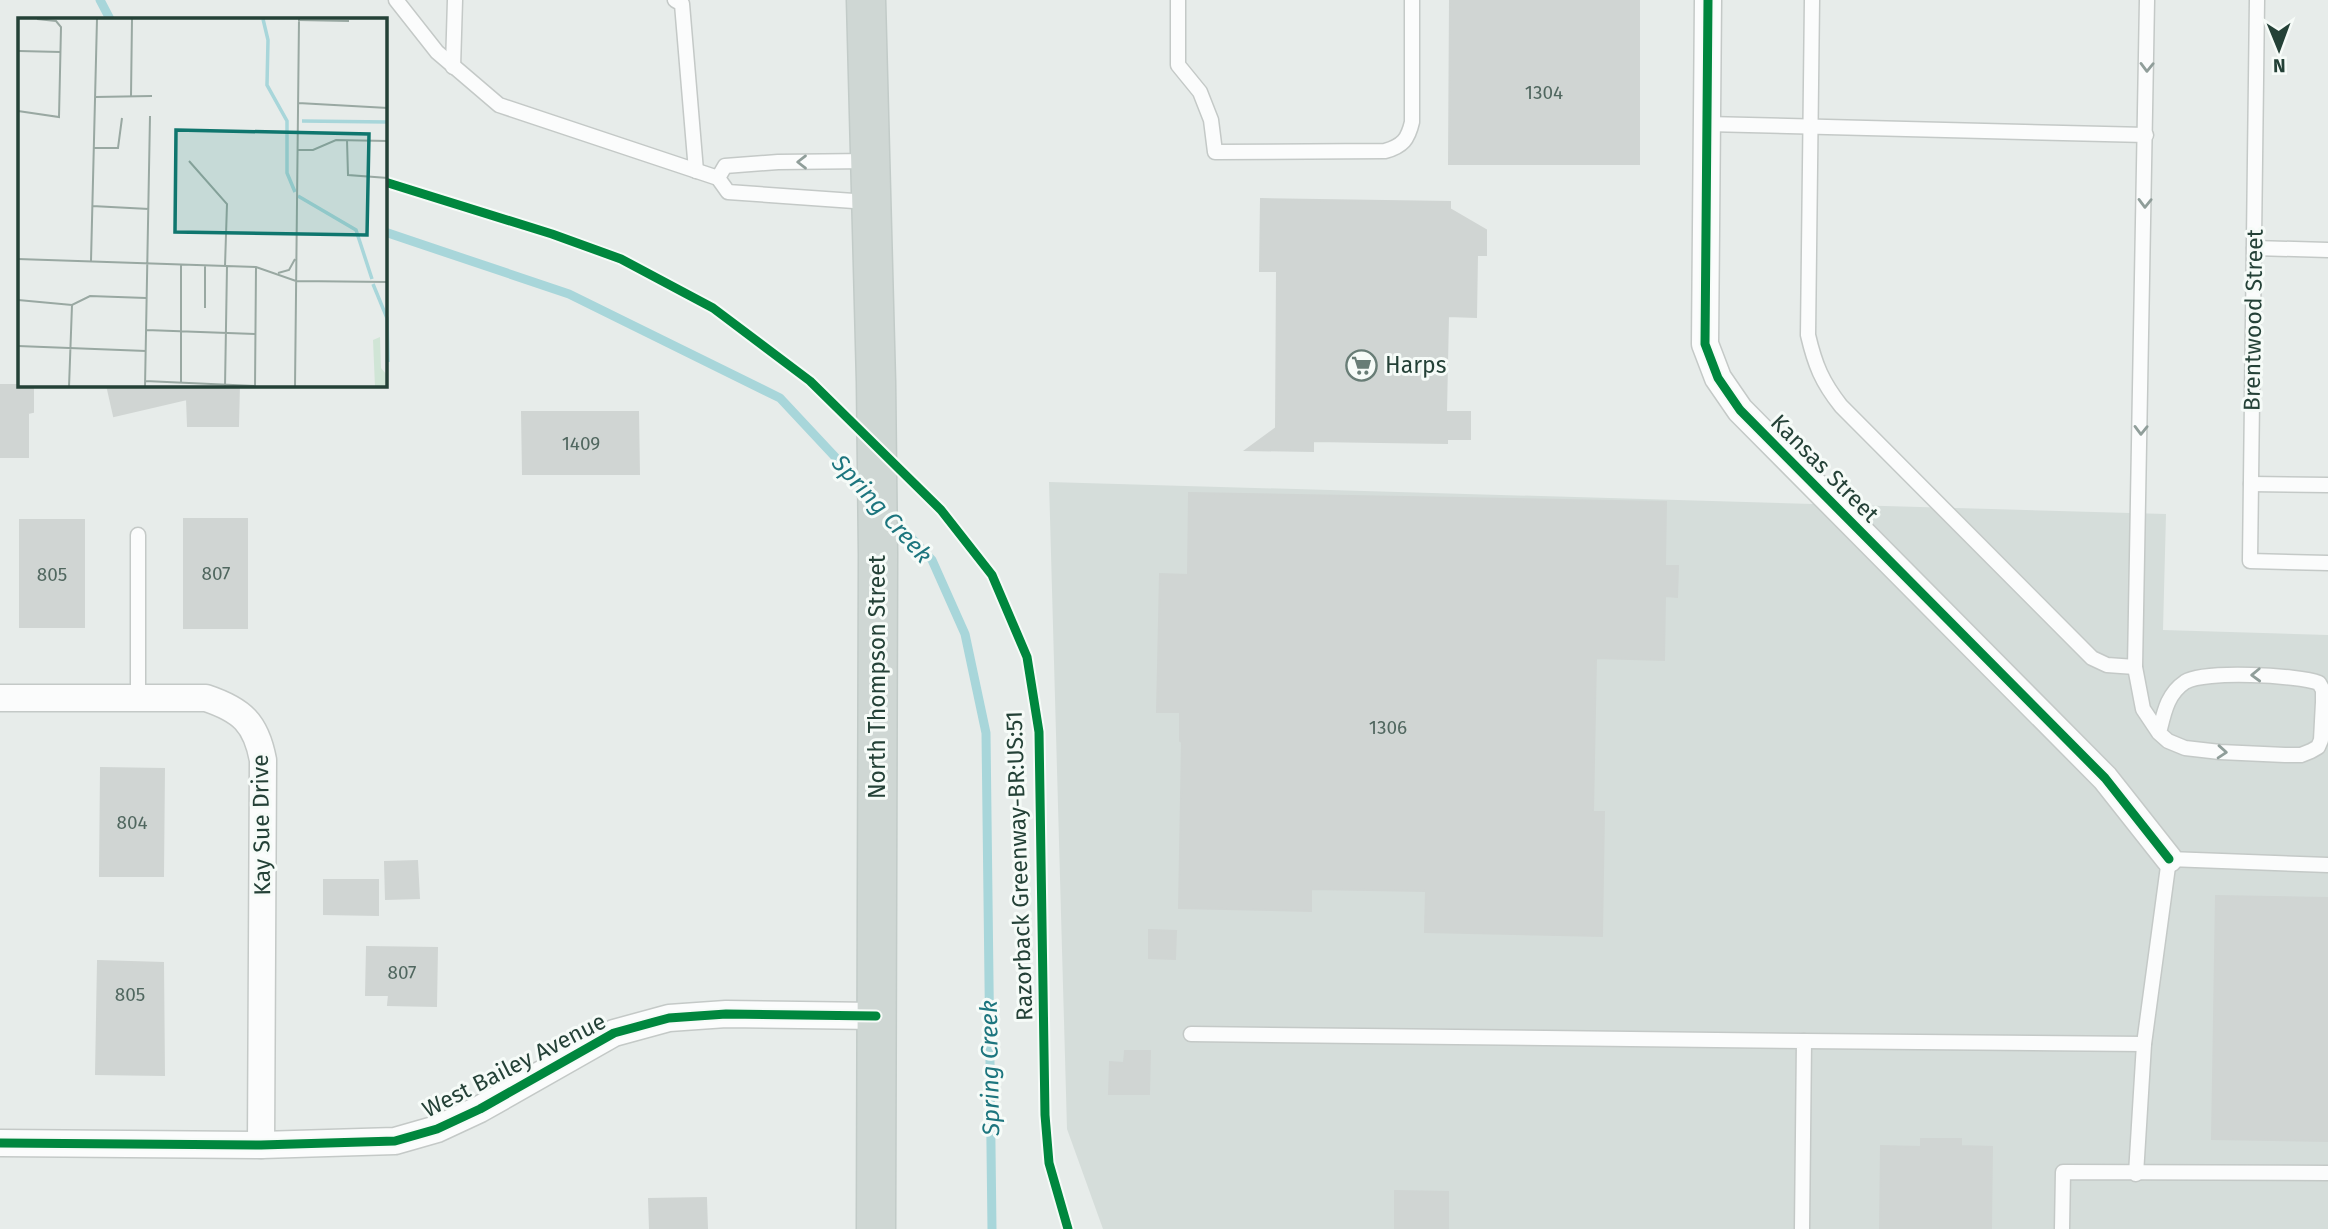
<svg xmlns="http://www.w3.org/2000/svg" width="2328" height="1229" font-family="'Fira Sans',sans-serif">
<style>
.built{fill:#d5ddda}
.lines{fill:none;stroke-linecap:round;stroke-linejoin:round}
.stream{stroke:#a8d6da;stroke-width:9}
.building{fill:#d0d5d3;stroke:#d0d5d3;stroke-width:2}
.service-casing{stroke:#c4c9c7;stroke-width:17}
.minor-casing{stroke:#c4c9c7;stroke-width:29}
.primary-casing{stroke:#c2cbc8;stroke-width:41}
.service{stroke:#fbfcfc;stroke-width:14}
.minor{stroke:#fbfcfc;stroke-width:26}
.primary{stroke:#cfd7d4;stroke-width:38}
.cycleway-casing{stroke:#f6fbf8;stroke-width:13}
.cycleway{stroke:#00873e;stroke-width:9}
.oneway{stroke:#909e9a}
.labels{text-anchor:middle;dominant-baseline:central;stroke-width:6;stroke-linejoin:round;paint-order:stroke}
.number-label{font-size:19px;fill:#50675f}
.street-label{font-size:23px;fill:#244137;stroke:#f6fbf8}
.poi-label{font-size:23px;fill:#244137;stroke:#f6fbf8;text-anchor:start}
.water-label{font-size:24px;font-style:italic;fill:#1c757e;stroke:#f6fbf8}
.inset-river{fill:none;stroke:#a8d6da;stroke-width:3.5}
.inset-road{fill:none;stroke:#99a8a2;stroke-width:2}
.view{fill:#0f766e;fill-opacity:0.15;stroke:#0f766e;stroke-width:3.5}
.inset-edge{fill:none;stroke:#244137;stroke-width:3.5}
</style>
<rect width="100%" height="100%" fill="#e7ecea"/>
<!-- built -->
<path class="built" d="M 1049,482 L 2166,514 L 2163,630 L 2328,635 L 2328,1229 L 1103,1229 L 1067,1129 Z"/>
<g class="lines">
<!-- stream -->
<g class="stream">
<path d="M 100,0 L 110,19"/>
<path d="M 385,232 L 569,294 L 780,398 L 866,490"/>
<path d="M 890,515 L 932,560 L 965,634 L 986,733 L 992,1229"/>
</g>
</g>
<!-- building -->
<g class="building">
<path d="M 1450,0 L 1639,0 L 1639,164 L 1449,164 Z"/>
<path d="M 1261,199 L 1450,202 L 1450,209 L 1486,230 L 1486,255 L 1477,255 L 1476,317 L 1448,316 L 1446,412 L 1470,412 L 1470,439 L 1447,439 L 1447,443 L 1313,441 L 1313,451 L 1246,450 L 1276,428 L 1277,271 L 1260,271 Z"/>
<path d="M 0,385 L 33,385 L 33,412 L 28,413 L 28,457 L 0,457 Z"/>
<path d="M 107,385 L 239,385 L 238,426 L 188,426 L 187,399 L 114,416 Z"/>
<path d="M 522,412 L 638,412 L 639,474 L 523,474 Z"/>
<path d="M 1189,493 L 1666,502 L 1665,566 L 1678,566 L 1677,597 L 1665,596 L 1664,660 L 1596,658 L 1593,812 L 1604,812 L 1602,936 L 1425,932 L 1426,891 L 1311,889 L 1311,911 L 1179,908 L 1182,742 L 1180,741 L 1180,712 L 1157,712 L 1160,574 L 1188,575 Z"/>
<rect x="184" y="519" width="63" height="109"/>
<rect x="20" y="520" width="64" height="107"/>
<path d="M 101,768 L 164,769 L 163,876 L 100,876 Z"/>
<path d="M 417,861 L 419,898 L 386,899 L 385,862 Z"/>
<path d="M 324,880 L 378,880 L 378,915 L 324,914 Z"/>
<path d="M 2216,896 L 2328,898 L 2328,1141 L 2212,1139 Z"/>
<path d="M 1149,930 L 1176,931 L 1175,959 L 1149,958 Z"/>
<path d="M 367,947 L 437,948 L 436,1006 L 388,1005 L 389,995 L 366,995 Z"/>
<path d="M 98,961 L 163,963 L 164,1075 L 96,1074 Z"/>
<path d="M 1125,1051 L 1150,1051 L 1149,1094 L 1109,1094 L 1110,1062 L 1124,1063 Z"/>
<path d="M 1921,1139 L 1961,1139 L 1961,1146 L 1992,1147 L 1991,1229 L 1880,1229 L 1881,1146 L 1921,1147 Z"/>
<path d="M 1395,1191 L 1448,1192 L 1448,1229 L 1395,1229 Z"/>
<path d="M 706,1198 L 707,1229 L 650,1229 L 649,1199 Z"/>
</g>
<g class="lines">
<defs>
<g id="service">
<path d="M 396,0 L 437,52 L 499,105 L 718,178"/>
<path d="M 675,0 L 682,4 L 696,171"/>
<path d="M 1178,0 L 1178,65 L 1200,92 L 1211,120 L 1215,152 L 1385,151 C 1403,146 1408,139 1412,122 L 1412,0"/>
<path d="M 1812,0 L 1808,335 C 1815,365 1822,382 1841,406 L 2092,658 L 2107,665 L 2135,667"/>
<path d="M 2147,0 L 2135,667 L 2143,709 L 2159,733 L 2168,741 L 2185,748 L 2220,752 L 2285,755 L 2301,755 L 2311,751 L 2318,747 L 2321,740 L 2323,702 L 2323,690 L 2319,683 C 2298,675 2204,670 2185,682 C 2167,694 2164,713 2159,733"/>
<path d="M 2257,0 L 2250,561 L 2328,563"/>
<path d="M 453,67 L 455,0"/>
<path d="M 1707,124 L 2146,135"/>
<path d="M 868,202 L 728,192 L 718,178 L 725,166 L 778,162 L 869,161"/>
<path d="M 2254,248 L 2328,250"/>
<path d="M 2251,484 L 2328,485"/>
<path d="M 138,535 L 138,698"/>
<path d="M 1191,1034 L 1804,1041 L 1802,1229"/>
<path d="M 1804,1041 L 2144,1044"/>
<path d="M 2136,1174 L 2144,1044 L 2169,859 L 2328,865"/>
<path d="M 2062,1229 L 2063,1172 L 2328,1173"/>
</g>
<g id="minor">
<path d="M 1708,0 L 1705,344 L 1718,378 L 1740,410 L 2105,778 L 2169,859"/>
<path d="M 0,698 L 206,698 C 242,710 256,723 263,760 L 261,1145"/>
<path d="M 0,1143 L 261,1145 L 395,1141 L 437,1129 L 480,1109 L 614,1033 L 669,1018 L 726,1014 L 876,1016"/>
</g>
<path id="primary" d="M 866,0 L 876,382 L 878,554 L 876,1229"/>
</defs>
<!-- service casing -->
<use href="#service" class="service-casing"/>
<!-- minor casing -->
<use href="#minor" class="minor-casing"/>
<!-- primary casing -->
<use href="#primary" class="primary-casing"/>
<!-- service -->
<use href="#service" class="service"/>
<!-- minor -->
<use href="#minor" class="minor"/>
<!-- primary -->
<use href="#primary" class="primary"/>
<defs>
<g id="cycleway">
<path d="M 1708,0 L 1705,344 L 1718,378 L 1740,410 L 2105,778 L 2169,859"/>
<path d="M 385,182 L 552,234 L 621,259 L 713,308 L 810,381 L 941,510 L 992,575 L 1027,657 L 1039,732 L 1045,1115 L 1049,1163 L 1068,1229"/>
<path d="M 0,1143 L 261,1145 L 395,1141 L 437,1129 L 480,1109 L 614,1033 L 669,1018 L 726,1014 L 876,1016"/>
</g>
</defs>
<!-- cycleway casing -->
<use href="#cycleway" class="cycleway-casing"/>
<!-- cycleway -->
<use href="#cycleway" class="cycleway"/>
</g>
<!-- one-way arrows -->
<defs><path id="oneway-chevron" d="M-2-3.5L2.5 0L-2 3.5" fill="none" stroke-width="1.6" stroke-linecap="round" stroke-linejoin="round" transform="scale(1.75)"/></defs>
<g class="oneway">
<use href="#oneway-chevron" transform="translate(2147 67) rotate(91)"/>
<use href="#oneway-chevron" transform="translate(802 162) rotate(180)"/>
<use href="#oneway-chevron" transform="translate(2145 203) rotate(91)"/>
<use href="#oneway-chevron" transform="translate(2141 430) rotate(91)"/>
<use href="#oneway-chevron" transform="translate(2256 675) rotate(178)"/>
<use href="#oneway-chevron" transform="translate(2222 752) rotate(4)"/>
</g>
<!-- icons -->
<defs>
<symbol id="supermarket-ring" viewBox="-11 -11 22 22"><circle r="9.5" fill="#f6fbf8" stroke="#687d76" stroke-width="1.5"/><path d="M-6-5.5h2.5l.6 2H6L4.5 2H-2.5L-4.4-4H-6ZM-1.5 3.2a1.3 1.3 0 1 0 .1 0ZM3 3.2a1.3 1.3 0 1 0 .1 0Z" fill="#687d76"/></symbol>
</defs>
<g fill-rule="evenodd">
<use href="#supermarket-ring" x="1344" y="348" width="35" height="35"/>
</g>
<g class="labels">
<!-- number labels -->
<g class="number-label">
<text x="1544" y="92">1304</text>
<text x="581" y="443">1409</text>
<text x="216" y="573">807</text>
<text x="52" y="574">805</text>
<text x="1388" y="727">1306</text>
<text x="132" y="822">804</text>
<text x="402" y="972">807</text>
<text x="130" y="994">805</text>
</g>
<!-- street labels -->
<g class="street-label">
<text transform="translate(2253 320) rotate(-89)">Brentwood Street</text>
<text transform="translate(1825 468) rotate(45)">Kansas Street</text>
<text transform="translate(877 677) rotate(-90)">North Thompson Street</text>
<text transform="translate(261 825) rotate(-91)">Kay Sue Drive</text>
<text transform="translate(1019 866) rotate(-92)">Razorback Greenway-BR:US:51</text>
<text transform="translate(514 1065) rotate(-27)">West Bailey Avenue</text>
</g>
<!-- poi labels -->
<g class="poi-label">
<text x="1385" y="365">Harps</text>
</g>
<!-- water labels -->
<g class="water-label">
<text transform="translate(882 509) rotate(48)">Spring Creek</text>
<text transform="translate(990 1068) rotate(-91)">Spring Creek</text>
</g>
</g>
<!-- overview -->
<g transform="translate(18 18)">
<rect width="369" height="369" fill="#e7ecea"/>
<path d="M 362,319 L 363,350 L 369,357 L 369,369 L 357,369 L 355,322 Z" fill="#d0e5d6"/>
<path class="inset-river" d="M 245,1 L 250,22 L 249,67 L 269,103 L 269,155 L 277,174M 284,103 L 370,104M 280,178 L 338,212 L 354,261M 355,266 L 369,300 L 370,344"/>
<path class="inset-road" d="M 280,2 L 331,3M 1,33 L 43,34M 113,78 L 114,1M 77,79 L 134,78M 280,85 L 370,90M 0,93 L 41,99 L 43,9 L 38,3 L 19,1M 329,122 L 330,157 L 370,160M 76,130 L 100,130 L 104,100M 280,132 L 295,132 L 318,122 L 370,123M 171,143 L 209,186 L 207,248M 74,188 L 131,191M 0,241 L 238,249 L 278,263 L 370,264M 73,243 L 79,1M 260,255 L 271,252 L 277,241M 0,282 L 54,287 L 72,278 L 128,280M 187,290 L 187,248M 128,312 L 237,316M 0,328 L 128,333M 127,363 L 237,368M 163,365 L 163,247M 51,369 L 54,287M 127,369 L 132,98M 207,369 L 209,248M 237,369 L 238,249M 277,369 L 281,1"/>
<path class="view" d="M 158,112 L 351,116 L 349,217 L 157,214 Z"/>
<rect width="369" height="369" class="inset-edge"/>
</g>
<!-- north arrow -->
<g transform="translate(2279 49) rotate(179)" stroke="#f6fbf8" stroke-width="5" paint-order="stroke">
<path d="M0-5L12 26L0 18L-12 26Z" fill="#244137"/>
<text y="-10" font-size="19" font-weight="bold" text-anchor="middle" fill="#244137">N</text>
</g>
</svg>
